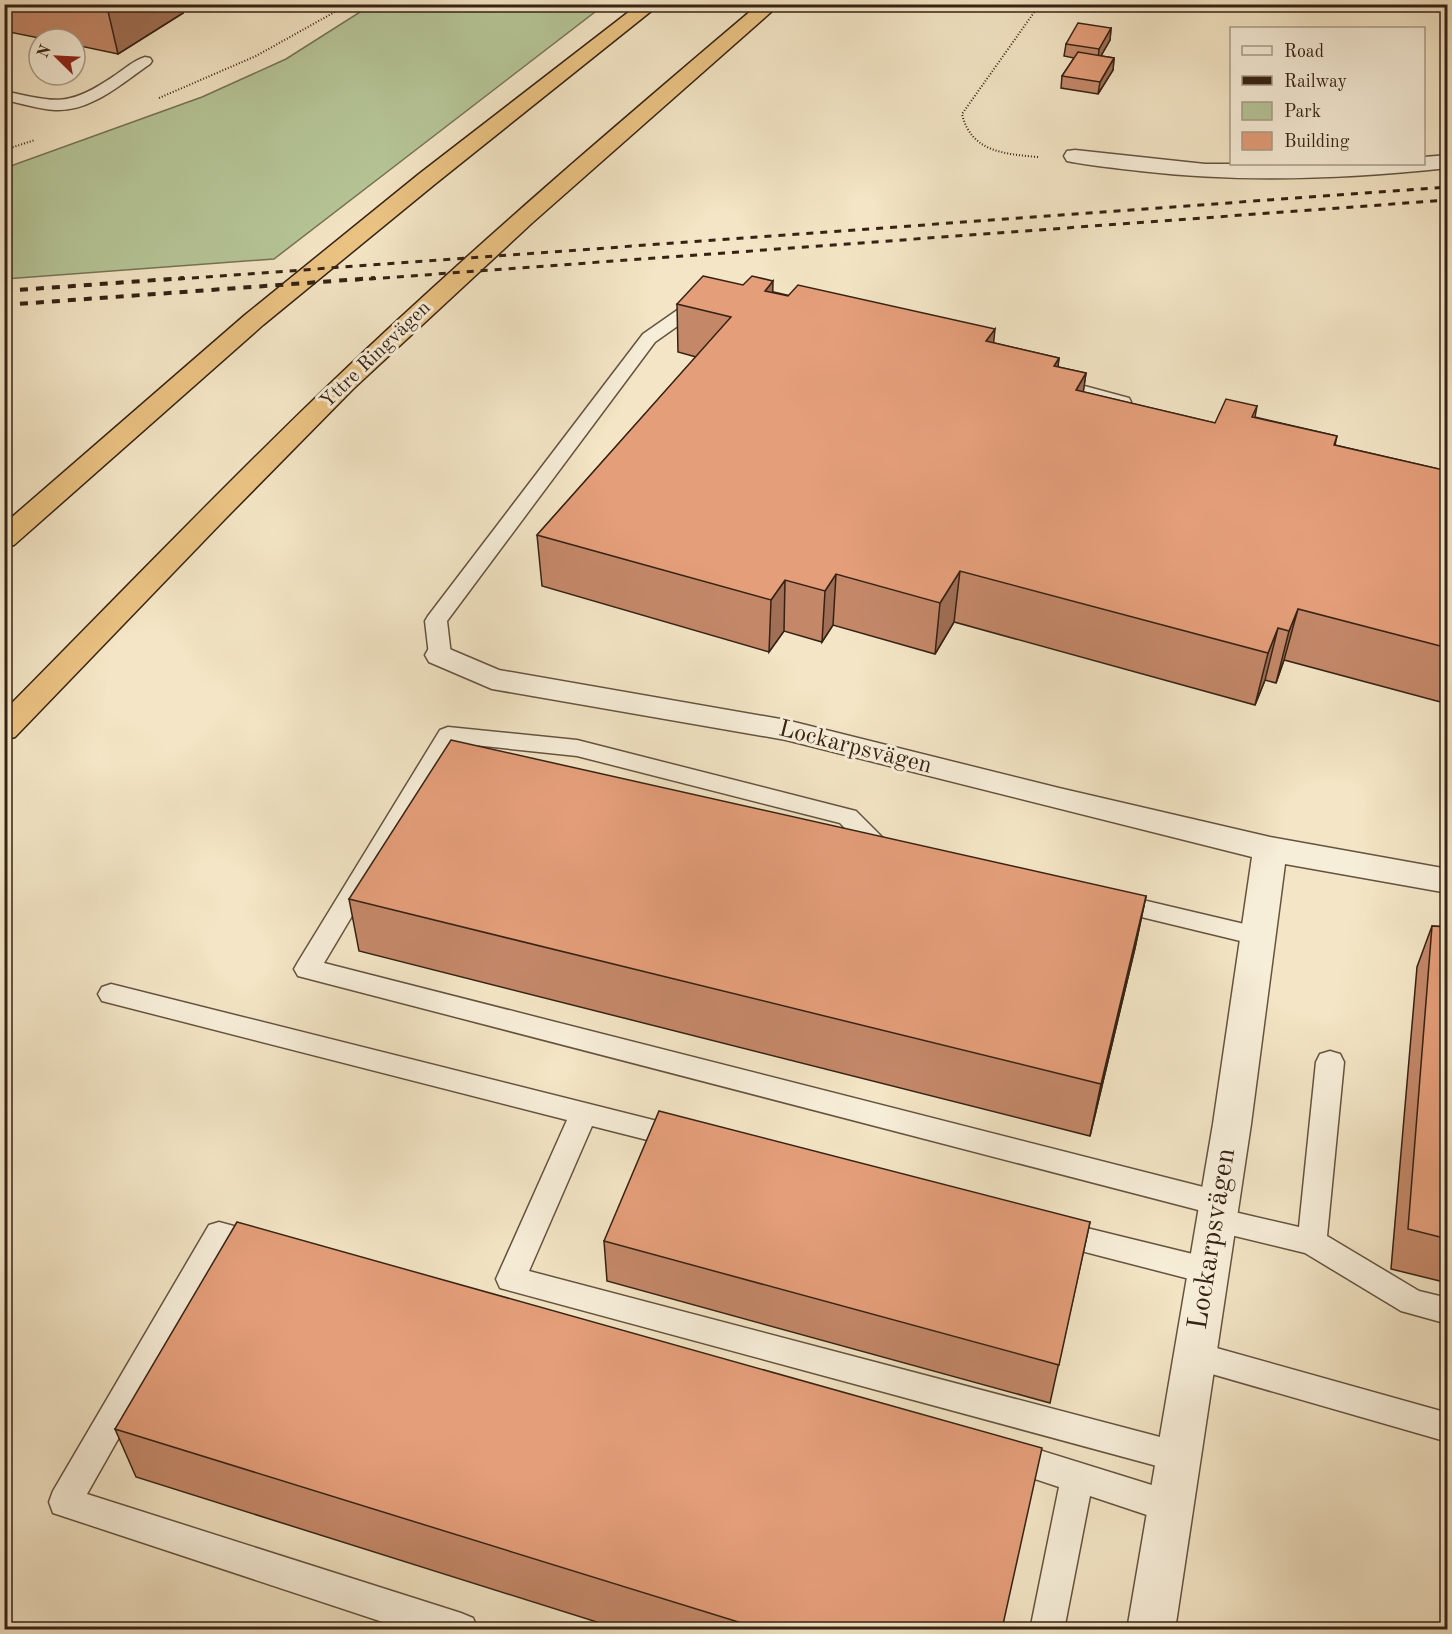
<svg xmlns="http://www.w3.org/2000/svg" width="1452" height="1634" font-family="'Old Standard TT',serif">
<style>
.green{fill:#b6c698;stroke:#767456;stroke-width:1.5}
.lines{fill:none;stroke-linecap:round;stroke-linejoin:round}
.service-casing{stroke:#655340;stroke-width:3}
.minor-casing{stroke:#655340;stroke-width:3}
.motorway-casing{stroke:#362214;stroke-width:3}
.path{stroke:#362214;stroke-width:2;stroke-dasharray:1 2;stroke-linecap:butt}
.service{fill:#f7eed9;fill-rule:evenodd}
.minor{fill:#f7eed9;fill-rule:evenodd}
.motorway{fill:#eac282;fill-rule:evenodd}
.rail-far1{stroke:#362214;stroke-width:3;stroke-dasharray:7 7;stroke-linecap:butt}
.rail{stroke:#362214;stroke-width:4;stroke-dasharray:8 8;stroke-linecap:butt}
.wall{fill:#c48869;stroke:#362214;stroke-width:1.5}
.shaded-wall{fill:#a06f55;stroke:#362214;stroke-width:1.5}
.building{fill:#e49e7a;stroke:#362214;stroke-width:1.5}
.labels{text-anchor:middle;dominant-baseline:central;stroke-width:6;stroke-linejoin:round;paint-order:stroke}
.far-street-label{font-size:20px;fill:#362214;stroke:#f7eed9}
.street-label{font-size:24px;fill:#362214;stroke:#f7eed9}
.near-street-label{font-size:28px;fill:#362214;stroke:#f7eed9}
</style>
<rect width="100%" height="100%" fill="#f3e5c5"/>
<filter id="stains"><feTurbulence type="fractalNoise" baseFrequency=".00333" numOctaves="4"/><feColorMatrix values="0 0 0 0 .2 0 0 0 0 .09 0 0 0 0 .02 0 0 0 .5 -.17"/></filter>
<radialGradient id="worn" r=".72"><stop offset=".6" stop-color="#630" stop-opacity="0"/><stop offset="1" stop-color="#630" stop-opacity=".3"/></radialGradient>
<!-- green -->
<path class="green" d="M 371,5 L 604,5 L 274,259 L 5,279 L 5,168 L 202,97 L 286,59 Z"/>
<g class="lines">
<defs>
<g id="service">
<path d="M 145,57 L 150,58 L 152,61 L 150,64 C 122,83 91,112 55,110 C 38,109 21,103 4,100 L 4,91 C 56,102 67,108 114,76 C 123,70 134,60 145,57 Z"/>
<path d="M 692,303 L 711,304 L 714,308 L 711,312 L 696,313 L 655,342 L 447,621 L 451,655 L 448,660 L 440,662 L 432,660 L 429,655 L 425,621 L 428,616 L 643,334 L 686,304 Z"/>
<path d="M 1051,377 L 1129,398 L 1131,402 L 1129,406 L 1122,408 L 1044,387 L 1042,383 L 1044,379 Z"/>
<path d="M 448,727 L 577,740 L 848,809 L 856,811 L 885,840 L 899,843 L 902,849 L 899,855 C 872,863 857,840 840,823 L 577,756 L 455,743 L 324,963 L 1219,1191 L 1229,1194 L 1233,1203 L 1230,1211 L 1299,1227 L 1316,1062 L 1320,1054 L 1330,1051 L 1340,1054 L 1344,1062 L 1327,1236 L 1419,1291 L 1448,1298 L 1448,1324 L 1401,1311 L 1305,1253 L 1206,1229 L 1201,1220 L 1206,1212 L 298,976 L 294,969 L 298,962 L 440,730 Z"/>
<path d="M 1113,893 L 1257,927 L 1266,929 L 1270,936 L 1266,943 L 1257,945 L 1104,908 L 1100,902 L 1104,896 Z"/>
<path d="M 111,984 L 693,1130 L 697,1138 L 693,1146 L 683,1149 L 592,1126 L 529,1271 L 1179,1442 L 1190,1446 L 1195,1457 L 1190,1468 L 1179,1472 L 500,1288 L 496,1279 L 567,1120 L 102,1001 L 98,994 L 102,987 Z"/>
<path d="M 1054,1220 L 1209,1258 L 1220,1262 L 1224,1271 L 1220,1280 L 1209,1284 L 1054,1244 L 1044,1241 L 1039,1232 L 1044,1223 Z"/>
<path d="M 219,1222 L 271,1236 L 276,1245 L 271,1254 L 261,1258 L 226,1248 L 87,1494 L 461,1613 L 473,1618 L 478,1630 L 407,1630 L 53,1513 L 49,1502 L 53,1491 L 209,1225 Z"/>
<path d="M 1195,1342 L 1448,1413 L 1448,1442 L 1184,1366 L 1180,1356 L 1184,1346 Z"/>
<path d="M 1007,1440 L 1171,1491 L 1183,1496 L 1187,1507 L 1183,1518 L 1171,1523 L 1090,1496 L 1064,1630 L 1030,1630 L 1059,1487 L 996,1466 L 991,1455 L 996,1444 Z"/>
</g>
<g id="minor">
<path d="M 1075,150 L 1205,164 L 1424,164 L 1424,157 L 1448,155 L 1448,168 C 1346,179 1242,183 1140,171 C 1116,168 1091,166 1067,161 L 1064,156 L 1067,151 Z"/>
<path d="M 440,645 L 499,670 L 786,720 L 1059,788 L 1270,837 L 1448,869 L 1448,893 L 1285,864 L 1251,1124 L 1175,1630 L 1127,1630 L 1213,1124 L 1252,857 L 786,740 L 492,689 L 429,662 L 425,655 L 429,648 Z"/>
</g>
<g id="motorway">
<path d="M 639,4 L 660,4 L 435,184 L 263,325 L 14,545 L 4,547 L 4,524 L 245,315 L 419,174 Z"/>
<path d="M 759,4 L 780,4 L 532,223 L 353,389 L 225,519 L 15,737 L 4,740 L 4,711 C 114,600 222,487 335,379 C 471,249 615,126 759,4 Z"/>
</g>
</defs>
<!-- service casing -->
<use href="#service" class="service-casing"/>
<!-- minor casing -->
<use href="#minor" class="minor-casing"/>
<!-- motorway casing -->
<use href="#motorway" class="motorway-casing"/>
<!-- path -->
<g class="path">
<path d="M 159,98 L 256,56 L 349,4"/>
<path d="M 4,150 L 35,140"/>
<path d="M 1038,157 C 1004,154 971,152 962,114 L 1040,4"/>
</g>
<!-- service -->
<use href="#service" class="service"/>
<!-- minor -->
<use href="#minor" class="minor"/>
<!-- motorway -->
<use href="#motorway" class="motorway"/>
<!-- rail-far1 -->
<g class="rail-far1">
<path d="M 164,280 L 1448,187"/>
<path d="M 355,280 L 1448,200"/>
</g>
<!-- rail -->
<g class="rail">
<path d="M 4,291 L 184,278"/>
<path d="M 4,305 L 375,278"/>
</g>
</g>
<!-- wall -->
<g class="wall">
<path d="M 4,4 L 182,4 L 183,13 L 118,54 L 75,45 L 75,39 L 44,39 L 4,31 Z"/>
<path d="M 1111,28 L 1110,40 L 1101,56 L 1114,58 L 1113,70 L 1098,94 L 1061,88 L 1062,76 L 1074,58 L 1064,56 L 1066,44 Z"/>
<path d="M 743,285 L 1059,358 L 1058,367 L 1086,373 L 1083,392 L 1215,423 L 1257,406 L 1255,417 L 1337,436 L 1335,445 L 1448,471 L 1448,704 L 1284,660 L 1276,683 L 1265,680 L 1255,705 L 954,622 L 935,654 L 833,625 L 822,642 L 784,631 L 769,652 L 542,586 L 537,535 L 696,357 L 678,352 L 677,304 Z"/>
<path d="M 1146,896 L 1135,948 L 1090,1136 L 359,951 L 349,899 Z"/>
<path d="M 1432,926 L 1448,927 L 1448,1283 L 1391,1269 L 1417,967 Z"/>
<path d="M 1090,1222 L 1050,1403 L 607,1281 L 604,1241 Z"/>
<path d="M 115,1429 L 1002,1629 L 619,1629 L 136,1477 Z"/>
</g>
<!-- shaded-wall -->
<g class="shaded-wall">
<path d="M 120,4 L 182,4 L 183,13 L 118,54 L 108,11 Z"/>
<path d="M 1111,28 L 1110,40 L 1098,61 L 1099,49 Z"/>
<path d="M 1114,58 L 1113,70 L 1098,94 L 1100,82 Z"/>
<path d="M 773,281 L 772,329 L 765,291 Z"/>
<path d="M 995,329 L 990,378 L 986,341 Z"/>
<path d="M 1059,358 L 1052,407 L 1054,366 Z"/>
<path d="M 1086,373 L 1079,422 L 1076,390 Z"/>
<path d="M 960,571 L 954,622 L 935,654 L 940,603 Z"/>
<path d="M 836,574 L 833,625 L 822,642 L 825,591 Z"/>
<path d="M 785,580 L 784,631 L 769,652 L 771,600 Z"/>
<path d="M 1298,609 L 1284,660 L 1276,683 L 1289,631 Z"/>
<path d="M 1278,628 L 1265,680 L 1255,705 L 1268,653 Z"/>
<path d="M 1146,896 L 1135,948 L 1090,1136 L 1101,1084 Z"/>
</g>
<!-- building -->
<g class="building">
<path d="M 72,4 L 120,4 L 108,11 Z"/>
<path d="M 1078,23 L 1111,28 L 1099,49 L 1066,44 Z"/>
<path d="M 1078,52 L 1114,58 L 1100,82 L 1062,76 Z"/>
<path d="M 703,276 L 743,285 L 752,276 L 773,281 L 765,291 L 788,296 L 798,285 L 995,329 L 986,341 L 1059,358 L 1054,366 L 1086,373 L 1076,390 L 1215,423 L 1226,399 L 1257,406 L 1252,417 L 1337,436 L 1334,445 L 1448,471 L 1448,648 L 1298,609 L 1289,631 L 1278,628 L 1268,653 L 960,571 L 940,603 L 836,574 L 825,591 L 785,580 L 771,600 L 537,535 L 731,317 L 677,304 Z"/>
<path d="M 451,740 L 1146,896 L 1101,1084 L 349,899 Z"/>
<path d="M 1432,926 L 1448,927 L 1448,1239 L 1408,1229 Z"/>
<path d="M 659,1111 L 1090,1222 L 1059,1365 L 604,1241 Z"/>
<path d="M 237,1222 L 1042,1448 L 1002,1629 L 761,1629 L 115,1429 Z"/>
<path d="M 1394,1626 L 1408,1629 L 1394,1629 Z"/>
</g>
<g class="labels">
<!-- far-street labels -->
<g class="far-street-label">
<text transform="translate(376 355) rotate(-44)">Yttre Ringvägen</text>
</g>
<!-- street labels -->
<g class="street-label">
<text transform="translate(855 748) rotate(14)">Lockarpsvägen</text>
</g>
<!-- near-street labels -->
<g class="near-street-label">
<text transform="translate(1213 1239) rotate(-81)">Lockarpsvägen</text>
</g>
</g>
<!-- margin -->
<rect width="1452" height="1634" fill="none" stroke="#f3e5c5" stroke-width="24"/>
<rect x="6" y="6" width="1440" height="1622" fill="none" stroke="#362214" stroke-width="3"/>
<rect x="12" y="12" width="1428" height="1610" fill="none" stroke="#362214" stroke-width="1.5"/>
<!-- legend -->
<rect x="1230" y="27" width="195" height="138" fill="#f7eed9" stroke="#aa9c8a" stroke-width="1.5"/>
<rect x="1242" y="46" width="30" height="9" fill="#f7eed9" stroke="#aa9c8a" stroke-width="1.5"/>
<text x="1284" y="57" font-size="18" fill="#362214">Road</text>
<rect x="1242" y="76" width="30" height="9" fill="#362214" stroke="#aa9c8a" stroke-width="1.5"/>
<text x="1284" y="87" font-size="18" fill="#362214">Railway</text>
<rect x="1242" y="102" width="30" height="18" fill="#b6c698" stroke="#aa9c8a" stroke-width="1.5"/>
<text x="1284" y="117" font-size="18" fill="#362214">Park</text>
<rect x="1242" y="132" width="30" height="18" fill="#e49e7a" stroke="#aa9c8a" stroke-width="1.5"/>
<text x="1284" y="147" font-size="18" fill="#362214">Building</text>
<!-- north arrow -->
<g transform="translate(57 57) rotate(294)"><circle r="28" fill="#f7eed9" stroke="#aa9c8a" stroke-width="1.5"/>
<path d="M0-4.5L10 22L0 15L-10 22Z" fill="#8f2418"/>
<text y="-9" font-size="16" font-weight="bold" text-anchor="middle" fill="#362214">N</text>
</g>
<rect width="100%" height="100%" filter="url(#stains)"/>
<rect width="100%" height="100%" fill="url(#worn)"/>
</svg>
